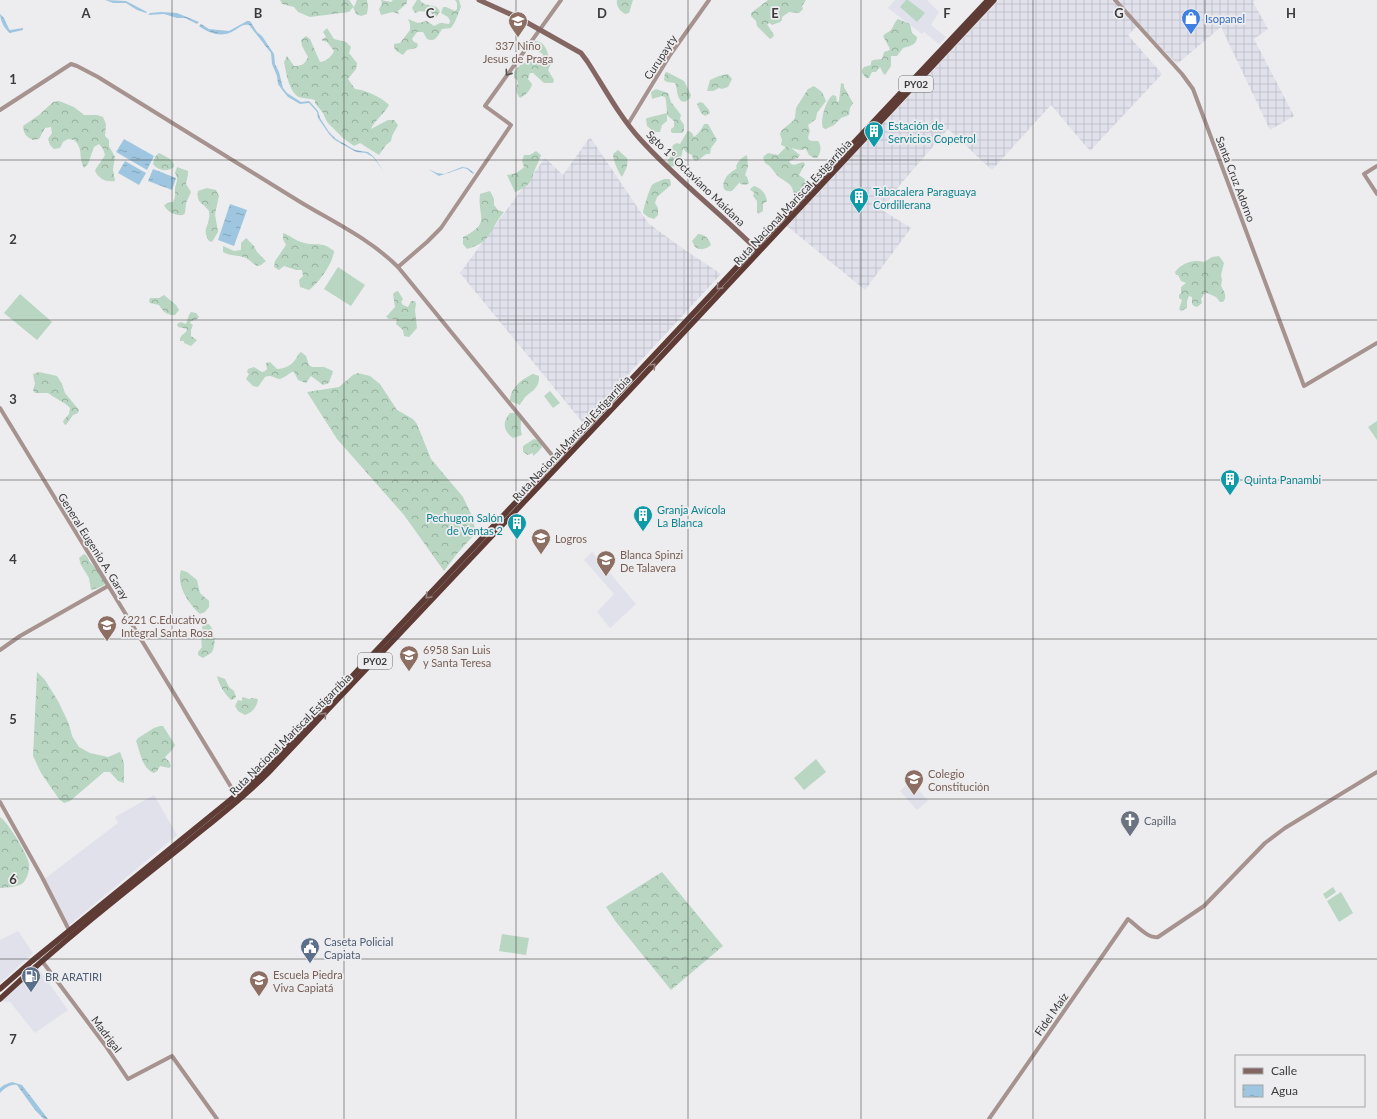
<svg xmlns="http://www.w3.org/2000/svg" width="1377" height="1119" font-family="Lato,sans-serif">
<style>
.built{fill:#e0e1eb}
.industrial{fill:url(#industrial-grid)}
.grass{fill:#b8d6c1}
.forest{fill:url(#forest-crowns)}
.water{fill:url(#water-ripples)}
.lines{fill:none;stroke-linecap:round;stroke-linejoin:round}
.tertiary{stroke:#a6928e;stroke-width:4}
.secondary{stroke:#836661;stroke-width:5}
.trunk{stroke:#5e3b35;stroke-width:5.5}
.oneway{stroke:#565150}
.oneway2{stroke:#97827f}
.grid{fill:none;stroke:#3b3b3c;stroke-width:1;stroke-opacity:0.55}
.labels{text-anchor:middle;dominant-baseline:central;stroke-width:3.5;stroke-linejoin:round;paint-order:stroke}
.shield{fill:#ededef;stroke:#707072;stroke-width:1}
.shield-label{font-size:10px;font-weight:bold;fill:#3b3b3c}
.shop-label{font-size:11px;fill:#366cbe;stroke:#ededef;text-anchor:start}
.education-label{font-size:11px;fill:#785e54;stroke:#ededef;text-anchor:start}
.street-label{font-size:11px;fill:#3b3b3c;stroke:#ededef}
.culture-label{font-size:11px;fill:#0d838f;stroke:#ededef;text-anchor:start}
.worship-label{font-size:11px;fill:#5b616d;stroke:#ededef;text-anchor:start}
.service-label{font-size:11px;fill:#4e5e75;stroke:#ededef;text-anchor:start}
.grid-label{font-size:13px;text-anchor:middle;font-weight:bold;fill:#3b3b3c;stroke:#ededef;stroke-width:3.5;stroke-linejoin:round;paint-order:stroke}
</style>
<defs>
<pattern id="industrial-grid" width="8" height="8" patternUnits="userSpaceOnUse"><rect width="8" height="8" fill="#e0e1eb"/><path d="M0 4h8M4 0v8" fill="none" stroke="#c1c2ca"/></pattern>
<pattern id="forest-crowns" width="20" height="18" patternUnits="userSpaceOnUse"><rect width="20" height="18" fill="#b8d6c1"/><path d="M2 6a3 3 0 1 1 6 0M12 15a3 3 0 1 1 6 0" fill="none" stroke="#97af9e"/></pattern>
<pattern id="water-ripples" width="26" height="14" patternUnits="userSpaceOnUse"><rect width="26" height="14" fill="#9fc6e0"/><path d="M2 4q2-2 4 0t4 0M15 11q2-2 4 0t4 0" fill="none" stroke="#83a2b7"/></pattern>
</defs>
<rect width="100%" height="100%" fill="#ededef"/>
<!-- built -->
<g class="built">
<path d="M 895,0 L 927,0 L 939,12 L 931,25 L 946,37 L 939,44 L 924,32 L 922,34 L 888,8 Z"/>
<path d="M 592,552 L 636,604 L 610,628 L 597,612 L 614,594 L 584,560 Z"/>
<path d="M 911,781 L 928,801 L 917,810 L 900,791 Z"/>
<path d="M 154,795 L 177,835 L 68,926 L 43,880 L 118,823 L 115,817 Z"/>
<path d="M 18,931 L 33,953 L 0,983 L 0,940 Z"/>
<path d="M 38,968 L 68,1010 L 35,1033 L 10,1002 L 0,1001 Z"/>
</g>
<!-- industrial -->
<g class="industrial">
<path d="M 999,0 L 1255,0 L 1253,2 L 1268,29 L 1254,39 L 1294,116 L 1270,130 L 1221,27 L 1177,64 L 1139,24 L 1128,35 L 1162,74 L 1090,151 L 1051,105 L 992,170 L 948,129 L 899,186 L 882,210 L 911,228 L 865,290 L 787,226 Z"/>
<path d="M 590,137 L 648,223 L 682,248 L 721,274 L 583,423 L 460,273 L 545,158 L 563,175 Z"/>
</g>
<!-- grass -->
<g class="grass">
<path d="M 906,0 L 908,0 L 925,13 L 917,22 L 900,7 Z"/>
<path d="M 338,267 L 365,285 L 351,306 L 324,289 Z"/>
<path d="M 20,294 L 52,322 L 37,340 L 4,313 Z"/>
<path d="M 550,391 L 560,403 L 553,408 L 544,396 Z"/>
<path d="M 1377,421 L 1377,440 L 1368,427 Z"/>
<path d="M 816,759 L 826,772 L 804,790 L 794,778 Z"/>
<path d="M 1333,887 L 1336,892 L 1326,899 L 1323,894 Z"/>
<path d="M 1341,892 L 1353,913 L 1339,922 L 1327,901 Z"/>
<path d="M 502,934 L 529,938 L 526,955 L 499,951 Z"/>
</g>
<!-- forest -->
<g class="forest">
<path d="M 280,0 L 349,0 L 354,7 L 357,0 L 367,0 L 368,7 L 367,14 L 361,16 L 356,14 L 353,7 L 349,12 L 310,17 L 298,12 L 294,7 L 282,4 Z"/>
<path d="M 381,0 L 391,2 L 393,0 L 407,0 L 407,3 L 398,11 L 399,14 L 393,12 L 381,15 L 379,9 L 382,4 Z"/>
<path d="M 417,0 L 420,0 C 426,9 437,2 440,12 L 436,17 L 433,16 L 430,11 L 426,12 L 420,11 L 415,13 L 412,8 Z"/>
<path d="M 455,0 L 459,0 L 461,7 C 458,13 456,22 451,28 L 442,29 C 438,35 436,43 427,39 L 423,32 L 417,32 L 412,39 L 414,42 L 417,43 L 418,46 L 416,48 L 407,50 L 403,55 C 398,52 393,50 394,44 L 400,43 L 410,30 L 410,24 L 408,19 L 418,23 L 427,21 L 434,26 L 440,23 L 449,24 L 450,21 L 448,17 L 441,13 L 443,7 L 446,7 L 455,11 L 457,9 L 457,3 Z"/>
<path d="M 617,0 L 633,0 L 629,13 L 625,14 C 619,10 616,6 617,0 Z"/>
<path d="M 768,0 L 806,0 L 802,6 L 803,9 L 799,13 L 789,12 L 782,17 L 782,20 L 780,22 L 772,25 L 770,23 L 767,24 L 774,35 L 773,37 L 770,39 L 757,26 L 756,21 L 751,16 L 751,13 Z"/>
<path d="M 898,19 L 910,24 L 912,33 L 917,37 C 917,45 910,46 903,48 L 897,56 L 891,56 L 891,66 L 885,75 L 883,73 L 880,67 L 876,72 L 872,72 L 869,78 L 866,78 L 862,73 L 862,70 L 864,67 L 871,65 L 871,62 L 873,60 L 882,59 L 884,52 L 890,50 L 889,47 L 883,36 C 885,33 888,33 891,30 C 894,26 894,22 898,19 Z"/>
<path d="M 327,28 L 334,39 L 346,42 L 351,47 L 349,53 L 357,63 L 356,69 L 348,79 L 355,89 C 366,90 381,97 389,105 C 384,114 374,121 371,129 L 388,120 L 394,120 L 398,125 L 392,136 L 391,141 L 386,145 L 379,155 L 360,143 L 354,146 L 343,138 L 327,122 L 323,113 L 315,103 L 315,100 C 310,98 304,99 299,97 C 289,92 286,72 284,62 L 287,56 L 294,66 C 302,66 305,64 308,57 L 302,46 L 301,40 L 306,36 L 310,39 L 320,62 C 327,61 331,57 334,51 L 327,42 L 321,40 L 326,37 L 323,32 Z"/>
<path d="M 535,41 C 547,41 548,56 551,64 L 548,70 L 554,80 L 553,83 L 544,83 L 533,73 L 530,73 L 528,79 L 532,84 C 531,90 525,96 520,98 C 516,93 515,88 518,83 L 517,80 L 514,78 L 514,72 C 520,63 527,60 538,62 L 541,60 L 543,54 L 537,51 L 533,46 Z"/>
<path d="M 667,72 L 684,81 L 691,95 L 690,98 L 685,102 L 681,101 C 676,95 678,90 675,83 L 667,82 L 664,80 L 665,73 Z"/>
<path d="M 728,74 L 732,79 L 728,87 L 722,89 L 719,88 L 713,91 L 707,91 L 710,80 L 719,76 Z"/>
<path d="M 841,83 L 844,84 L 844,87 L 853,103 L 850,108 L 849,115 L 841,118 L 834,125 L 826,129 L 823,128 C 820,120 826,99 833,95 L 836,96 L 837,102 L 839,101 Z"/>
<path d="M 814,86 L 822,92 L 826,101 L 817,113 L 816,119 L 808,125 L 810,131 L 808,137 L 809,140 L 812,141 L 818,141 C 822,146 821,153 817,158 L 814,158 L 809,155 L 806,149 L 800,150 L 791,148 L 800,155 L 798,158 L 789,161 L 791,164 L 794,165 L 803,162 L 805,164 L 799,175 L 806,180 C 808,186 804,195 797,197 C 792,193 794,191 791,186 C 788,182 782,180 778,176 C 773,171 771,166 765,163 L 763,157 L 768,153 L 778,155 L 786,147 L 781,145 L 782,140 L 780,134 L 781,131 L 794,120 L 795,117 L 796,108 L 806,92 L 808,89 Z"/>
<path d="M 656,89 L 668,93 L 671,102 L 681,115 L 680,119 L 684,125 L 684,131 L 682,133 L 673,133 L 671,132 L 671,129 L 674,127 L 674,121 L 667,115 L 667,121 L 662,125 L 660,132 L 654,132 L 647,126 L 646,119 L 647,118 L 667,113 L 666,100 L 665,97 L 662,96 L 652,99 L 651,92 Z"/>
<path d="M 59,101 L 74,107 L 84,115 L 97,115 L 103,117 L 106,124 L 105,136 L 109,140 L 109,146 L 115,157 L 113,169 L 115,181 C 106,182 100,180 95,171 C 98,164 102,161 105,155 L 103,149 L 99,144 L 94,147 L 88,164 L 84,168 C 78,157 84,149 74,140 L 68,139 L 63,142 L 60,148 L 54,149 L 50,145 L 48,139 L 52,133 L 51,127 L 45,128 L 39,139 L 33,140 C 26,137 24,134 23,126 L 39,115 L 53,102 Z"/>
<path d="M 700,102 L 703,103 L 709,110 L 710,113 L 705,116 L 701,113 L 697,104 Z"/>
<path d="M 704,124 L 708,124 L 717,140 L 711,148 L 710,154 L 706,154 L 700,159 L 696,161 L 693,159 L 692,155 L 686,152 L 683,148 C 682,156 680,166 670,167 C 664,160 671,159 672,152 C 672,150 672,147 673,145 L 677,143 L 680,144 L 687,132 L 689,131 L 692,133 L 694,137 C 698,134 702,129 704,124 Z"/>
<path d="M 618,150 L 627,158 C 629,165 625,171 622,177 C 618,172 613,160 613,154 Z"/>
<path d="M 536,151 L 541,155 C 540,159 539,160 538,163 C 530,178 534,185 515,192 L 507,175 C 515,174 519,172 524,167 L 522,161 L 524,155 L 530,155 Z"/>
<path d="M 159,153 C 165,156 175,160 174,167 C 168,172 158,171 153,164 C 154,160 155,155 159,153 Z"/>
<path d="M 747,155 L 748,166 L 745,175 L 747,177 L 749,183 L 746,185 L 740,184 L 740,182 L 732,191 C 719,193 723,179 729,174 C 732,171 734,171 737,168 L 736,167 C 737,162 742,157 747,155 Z"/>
<path d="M 177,167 L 188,171 L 188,174 L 186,184 L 191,192 L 186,203 L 185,213 L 183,215 C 176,216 167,212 164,205 L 170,202 L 173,202 C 176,197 175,194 175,189 C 176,182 179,179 175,173 Z"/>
<path d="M 664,179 L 670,179 L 671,185 L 657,197 L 655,203 L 658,208 L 658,215 L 654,219 L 648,217 L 643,213 C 643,209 650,188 652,185 C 655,182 661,181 664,179 Z"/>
<path d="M 755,186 C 762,189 766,194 767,201 L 763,204 L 763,211 L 758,214 L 757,210 L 757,201 L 753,196 L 754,193 L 755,193 L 750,190 L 752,187 Z"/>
<path d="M 207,188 L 216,190 L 219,196 L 215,214 L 218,232 L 212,242 L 209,241 C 202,229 208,228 209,218 C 210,216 209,213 209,211 C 203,202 196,204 198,191 Z"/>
<path d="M 490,191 L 494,199 L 494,205 L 498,210 L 504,212 C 489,229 493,242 467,249 L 463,244 L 463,237 C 492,223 477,217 480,194 Z"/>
<path d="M 283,233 C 290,235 294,240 301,242 C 315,247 321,240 334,251 C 333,263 319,283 309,290 L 300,287 L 299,280 L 303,276 L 302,270 L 296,270 L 284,266 L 279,270 L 274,267 L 275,261 L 286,245 L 283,239 Z"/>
<path d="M 698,234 C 705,234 709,239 711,245 C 706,249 701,251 695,247 L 692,241 Z"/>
<path d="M 246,238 L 254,246 L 257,252 L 266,261 L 261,265 L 257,266 C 252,263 248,258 243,257 C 236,255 230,256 223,252 L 223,246 L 234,251 L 241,250 L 241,243 Z"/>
<path d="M 1219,256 L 1224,263 L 1221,275 L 1222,280 L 1221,286 C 1224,291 1228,297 1223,302 L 1220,302 L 1216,297 L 1207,293 L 1204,294 L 1201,299 L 1202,303 L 1197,307 L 1194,306 L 1192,304 L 1192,297 L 1189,296 L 1187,301 L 1187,308 L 1181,311 L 1179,309 L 1182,300 L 1179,298 L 1179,295 L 1181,293 L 1181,287 L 1186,283 L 1181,281 L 1178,275 L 1176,275 L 1175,272 C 1182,263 1193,259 1204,262 L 1212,257 Z"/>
<path d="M 398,291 L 403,299 L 401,302 L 403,305 L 408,307 L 411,301 L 415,301 L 416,304 L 415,310 L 417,328 L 409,337 L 404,336 L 403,330 L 396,324 L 397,319 L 389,319 L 386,317 L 395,307 L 393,294 L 395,292 Z"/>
<path d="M 164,295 L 176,305 L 179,310 L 175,315 C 167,315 164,313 159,305 L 150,303 L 149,301 L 150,298 L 159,298 Z"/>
<path d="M 191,312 L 196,313 L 199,317 L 197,319 L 191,321 L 190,323 L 193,325 L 191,330 L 191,336 L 197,340 L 191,346 L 184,343 L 184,341 L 180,341 C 179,337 183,334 186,332 L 187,329 L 178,327 L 177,324 L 181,322 L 186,324 L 189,315 Z"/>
<path d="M 301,352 L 306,356 L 309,365 L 312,367 L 324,367 L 333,371 L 329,383 L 323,385 L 311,376 L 306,383 L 298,380 L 294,372 L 292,372 C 288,374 284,378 280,379 C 274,379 273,374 265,377 L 258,387 L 253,386 L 246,379 L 249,374 L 247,372 L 248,369 L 254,367 L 262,372 L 265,371 L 267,369 L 266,363 L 270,362 L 277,369 C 283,369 291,366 295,360 C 298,356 297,355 301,352 Z"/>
<path d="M 39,372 L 57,376 L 62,384 L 65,393 L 79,410 L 78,413 L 73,415 L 66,425 L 64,424 L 63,421 L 69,414 L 70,408 C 63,401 56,399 48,393 L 35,393 L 33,390 L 35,384 L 33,374 Z"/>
<path d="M 358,373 L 370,376 L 380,384 L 397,410 L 413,419 L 417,424 L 431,459 L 463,497 L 473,518 L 475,529 L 473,536 L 456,555 L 444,571 L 404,515 L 337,439 L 307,392 L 339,387 L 353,375 Z"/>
<path d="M 533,374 L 539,376 C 540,392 526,391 520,405 L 510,401 C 510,388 522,379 533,374 Z"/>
<path d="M 510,413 L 516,413 L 521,417 C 521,424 520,429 522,435 L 513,438 C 503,431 502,422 510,413 Z"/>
<path d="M 534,439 L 540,441 L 542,447 L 538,452 L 533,456 L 533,453 L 528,455 L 523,452 L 523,446 Z"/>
<path d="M 84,554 C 88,556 88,559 90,562 C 92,565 103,575 106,577 L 105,584 C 102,587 95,589 91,590 L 89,578 L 81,565 L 79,558 Z"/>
<path d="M 181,570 L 187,572 L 197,580 L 200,593 L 209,601 L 209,607 L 205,612 L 200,614 C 189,604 176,586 181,570 Z"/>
<path d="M 205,622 C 215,625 217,644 212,652 C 210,654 206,656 203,658 L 198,655 L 198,652 L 202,647 C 200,639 204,635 202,627 Z"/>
<path d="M 37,672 L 45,680 L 58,701 L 69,724 L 72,736 L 79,747 L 90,753 L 108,757 L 120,752 L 124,763 L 124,783 L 118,781 L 110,772 L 104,772 L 70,801 L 64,803 L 59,799 L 41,773 L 33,756 Z"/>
<path d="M 217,676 L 225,679 L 229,687 L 234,691 L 236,697 L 234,699 L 231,700 C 224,693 219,685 217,676 Z"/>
<path d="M 243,697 L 249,699 L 252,698 L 258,699 C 257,707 252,713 245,715 L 238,711 L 235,706 L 238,700 L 242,701 L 242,698 Z"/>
<path d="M 160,726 L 163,726 L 175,745 L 172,750 L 165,757 L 166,759 L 169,761 L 171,766 L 169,768 L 160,766 L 157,771 L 154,773 C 142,769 140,751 136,741 L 138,738 L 154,728 Z"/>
<path d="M 0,817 C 8,822 28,855 29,864 C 30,870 27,878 24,882 C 18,888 7,887 0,888 Z"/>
<path d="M 662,872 L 723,946 L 671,990 L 616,922 L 606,907 Z"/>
</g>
<!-- water -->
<g class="water">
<path d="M 105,0 L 126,1 L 147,12 L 146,13 L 137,10 L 126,3 L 113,3 Z"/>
<path d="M 161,12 L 177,13 L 199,22 L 197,24 L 185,18 L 177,18 L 164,14 L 148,15 L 150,13 Z"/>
<path d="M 0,14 L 4,18 L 9,29 L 10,30 L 23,28 L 23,30 L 10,33 C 5,30 0,20 0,14 Z"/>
<path d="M 247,21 L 250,21 L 257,32 L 262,36 L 274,54 L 275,64 L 279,72 L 283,88 L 287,93 L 301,102 L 309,101 L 311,103 L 318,111 L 320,118 L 329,132 L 336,139 L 355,150 L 368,152 L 374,157 L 384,172 L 373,157 L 366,153 L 356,152 L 335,140 L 329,134 L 318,118 L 317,112 L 309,103 L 300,104 L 288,97 L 283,91 L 278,84 L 277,76 L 272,64 L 271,53 L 249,25 C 241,23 236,31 229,33 C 219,37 207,32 199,26 L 201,24 L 209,29 L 229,31 Z"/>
<path d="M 124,139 L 154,156 L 147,170 L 116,152 Z"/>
<path d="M 125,161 L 146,173 L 139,185 L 118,173 Z"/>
<path d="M 462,167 L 468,168 L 474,173 L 473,174 L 467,169 L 463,168 L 439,176 L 428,169 L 437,173 L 444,174 Z"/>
<path d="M 153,169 L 176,178 L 172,190 L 148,181 Z"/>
<path d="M 230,204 L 247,210 L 234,246 L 218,240 Z"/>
<path d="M 12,1082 L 22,1085 L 48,1119 L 44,1119 L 35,1110 L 17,1085 C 10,1084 5,1088 0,1093 L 0,1088 L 4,1085 Z"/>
</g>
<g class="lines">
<!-- tertiary -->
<g class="tertiary">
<path d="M 1115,0 L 1182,74 L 1193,89 L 1304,386 L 1377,343"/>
<path d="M 0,110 L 71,64 L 77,66 L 98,77 C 164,118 231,159 297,200 C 331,221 369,238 398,267 L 556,460"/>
<path d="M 628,124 L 670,55 L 709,0"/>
<path d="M 1377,166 L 1364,174 L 1377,194"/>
<path d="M 398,267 L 427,242 L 441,228 L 511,125 L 485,106 L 561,0"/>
<path d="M 0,408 L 236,795"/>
<path d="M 0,650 L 20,636 L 108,586"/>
<path d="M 0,802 L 42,877 L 70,932"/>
<path d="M 42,961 L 105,1045 L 128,1079 L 172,1056 L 217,1119"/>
<path d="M 989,1119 L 1128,919 C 1136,925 1148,939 1158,937 L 1204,906 L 1265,843 L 1285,828 L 1377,772"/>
</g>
<!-- secondary -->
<path class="secondary" d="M 479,0 L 519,18 L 581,53 L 587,61 C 604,87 619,116 640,139 C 676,179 719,212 757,250"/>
<!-- trunk -->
<g class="trunk">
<path d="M 0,989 L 32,961 L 250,784 L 264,770 L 988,0"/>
<path d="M 0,999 C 59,944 122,894 185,844 C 213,821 242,799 268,773 L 627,393 L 994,0"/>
</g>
</g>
<!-- one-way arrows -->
<defs><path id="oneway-chevron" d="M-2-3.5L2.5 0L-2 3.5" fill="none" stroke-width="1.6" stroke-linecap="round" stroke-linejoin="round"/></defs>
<use class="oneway" href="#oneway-chevron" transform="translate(508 73) rotate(125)"/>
<g class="oneway2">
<use href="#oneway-chevron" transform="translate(719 287) rotate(133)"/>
<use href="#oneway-chevron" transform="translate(653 366) rotate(-47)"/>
<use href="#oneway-chevron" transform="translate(428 596) rotate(133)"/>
<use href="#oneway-chevron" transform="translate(324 715) rotate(-47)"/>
</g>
<!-- grid -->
<path class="grid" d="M 172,0 L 172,1119M 344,0 L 344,1119M 516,0 L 516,1119M 688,0 L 688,1119M 861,0 L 861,1119M 1033,0 L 1033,1119M 1205,0 L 1205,1119M 0,160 L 1377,160M 0,320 L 1377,320M 0,480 L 1377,480M 0,639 L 1377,639M 0,799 L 1377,799M 0,959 L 1377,959"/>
<!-- icons -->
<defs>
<symbol id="shop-pin" viewBox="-11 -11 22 30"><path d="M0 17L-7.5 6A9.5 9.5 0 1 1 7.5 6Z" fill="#3f7fe0" stroke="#ededef"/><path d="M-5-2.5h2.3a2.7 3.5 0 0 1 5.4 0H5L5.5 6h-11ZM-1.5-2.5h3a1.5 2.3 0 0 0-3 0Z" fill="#fff"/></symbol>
<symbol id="school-pin" viewBox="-11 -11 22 30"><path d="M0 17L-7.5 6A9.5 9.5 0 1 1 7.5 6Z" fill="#8d6e63" stroke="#ededef"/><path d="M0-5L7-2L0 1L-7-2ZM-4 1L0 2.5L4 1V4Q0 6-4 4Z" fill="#fff"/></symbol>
<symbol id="building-pin" viewBox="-11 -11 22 30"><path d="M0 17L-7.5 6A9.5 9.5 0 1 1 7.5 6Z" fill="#0f9aa8" stroke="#ededef"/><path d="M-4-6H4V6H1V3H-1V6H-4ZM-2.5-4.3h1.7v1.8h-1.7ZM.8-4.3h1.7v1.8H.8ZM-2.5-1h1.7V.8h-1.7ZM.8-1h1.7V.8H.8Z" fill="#fff"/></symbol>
<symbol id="church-pin" viewBox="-11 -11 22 30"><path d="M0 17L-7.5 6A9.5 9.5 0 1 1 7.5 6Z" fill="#6b7280" stroke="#ededef"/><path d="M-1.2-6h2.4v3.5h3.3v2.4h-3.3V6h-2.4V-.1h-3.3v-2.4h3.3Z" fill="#fff"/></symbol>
<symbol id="civic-pin" viewBox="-11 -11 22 30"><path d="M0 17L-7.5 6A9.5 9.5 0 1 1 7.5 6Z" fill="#5c6f8a" stroke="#ededef"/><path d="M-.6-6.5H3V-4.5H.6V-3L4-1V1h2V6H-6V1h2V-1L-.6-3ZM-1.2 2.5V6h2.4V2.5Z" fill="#fff"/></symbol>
<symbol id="fuel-pin" viewBox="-11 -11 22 30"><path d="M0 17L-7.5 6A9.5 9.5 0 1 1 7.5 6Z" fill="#5c6f8a" stroke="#ededef"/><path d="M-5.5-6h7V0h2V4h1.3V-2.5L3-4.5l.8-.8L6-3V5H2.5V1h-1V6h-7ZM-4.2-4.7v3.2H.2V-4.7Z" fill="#fff"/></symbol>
</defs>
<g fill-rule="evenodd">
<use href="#shop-pin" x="1180" y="7" width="22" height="30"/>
<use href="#school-pin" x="507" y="10" width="22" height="30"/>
<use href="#building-pin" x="863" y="120" width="22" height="30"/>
<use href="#building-pin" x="848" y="186" width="22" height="30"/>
<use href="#building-pin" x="1219" y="468" width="22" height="30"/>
<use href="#building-pin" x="632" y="504" width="22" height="30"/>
<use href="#building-pin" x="506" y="512" width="22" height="30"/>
<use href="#school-pin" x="530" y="527" width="22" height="30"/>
<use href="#school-pin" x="595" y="549" width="22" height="30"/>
<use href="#school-pin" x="96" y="614" width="22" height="30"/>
<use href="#school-pin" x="398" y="644" width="22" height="30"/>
<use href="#school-pin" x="903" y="768" width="22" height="30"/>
<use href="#church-pin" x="1119" y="809" width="22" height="30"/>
<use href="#civic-pin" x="299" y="936" width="22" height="30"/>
<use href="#fuel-pin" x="20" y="965" width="22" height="30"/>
<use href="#school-pin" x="248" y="969" width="22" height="30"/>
</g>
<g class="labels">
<!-- shield labels -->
<g class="shield">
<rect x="899" y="76" width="34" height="16" rx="3"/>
<rect x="358" y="653" width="34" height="16" rx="3"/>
</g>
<g class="shield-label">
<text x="916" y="84">PY02</text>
<text x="375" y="661">PY02</text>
</g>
<!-- shop labels -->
<g class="shop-label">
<text x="1205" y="18">Isopanel</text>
</g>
<!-- education labels -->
<g class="education-label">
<text x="518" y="45" text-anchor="middle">337 Niño<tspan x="518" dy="13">Jesus de Praga</tspan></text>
<text x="555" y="538">Logros</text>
<text x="620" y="554">Blanca Spinzi<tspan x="620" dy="13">De Talavera</tspan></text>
<text x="121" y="619">6221 C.Educativo<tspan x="121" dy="13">Integral Santa Rosa</tspan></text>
<text x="423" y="649">6958 San Luis<tspan x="423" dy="13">y Santa Teresa</tspan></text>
<text x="928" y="773">Colegio<tspan x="928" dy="13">Constitución</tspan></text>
<text x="273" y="974">Escuela Piedra<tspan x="273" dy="13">Viva Capiatá</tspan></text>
</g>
<!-- street labels -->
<g class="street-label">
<text transform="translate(660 57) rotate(-57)">Curupayty</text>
<text transform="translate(696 178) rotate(44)">Sgto 1° Octaviano Maidana</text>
<text transform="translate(1236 179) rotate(69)">Santa Cruz Adorno</text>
<text transform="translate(792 202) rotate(-47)">Ruta Nacional Mariscal Estigarribia</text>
<text transform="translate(571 438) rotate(-47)">Ruta Nacional Mariscal Estigarribia</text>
<text transform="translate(94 546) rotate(58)">General Eugenio A. Garay</text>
<text transform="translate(290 734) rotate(-45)">Ruta Nacional Mariscal Estigarribia</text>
<text transform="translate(1051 1014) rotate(-55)">Fidel Maíz</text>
<text transform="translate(107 1034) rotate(53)">Madrigal</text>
</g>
<!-- culture labels -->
<g class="culture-label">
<text x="888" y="125">Estación de<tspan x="888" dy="13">Servicios Copetrol</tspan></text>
<text x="873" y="191">Tabacalera Paraguaya<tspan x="873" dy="13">Cordillerana</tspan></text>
<text x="1244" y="479">Quinta Panambi</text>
<text x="657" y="509">Granja Avícola<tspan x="657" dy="13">La Blanca</tspan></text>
<text x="503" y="517" text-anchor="end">Pechugon Salón<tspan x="503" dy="13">de Ventas 2</tspan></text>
</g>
<!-- worship labels -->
<g class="worship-label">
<text x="1144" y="820">Capilla</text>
</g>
<!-- service labels -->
<g class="service-label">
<text x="324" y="941">Caseta Policial<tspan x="324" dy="13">Capiata</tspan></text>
<text x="45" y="976">BR ARATIRI</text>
</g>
</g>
<g class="grid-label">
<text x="86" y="18">A</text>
<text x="258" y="18">B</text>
<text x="430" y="18">C</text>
<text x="602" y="18">D</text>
<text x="775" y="18">E</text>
<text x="947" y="18">F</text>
<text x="1119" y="18">G</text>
<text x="1291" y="18">H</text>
<text x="13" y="84">1</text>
<text x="13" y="244">2</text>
<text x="13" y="404">3</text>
<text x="13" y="564">4</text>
<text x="13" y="724">5</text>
<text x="13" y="884">6</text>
<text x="13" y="1044">7</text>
</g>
<!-- legend -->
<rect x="1235" y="1055" width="130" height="52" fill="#ededef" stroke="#a6a6a7"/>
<rect x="1243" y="1068" width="20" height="6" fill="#836661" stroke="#a6a6a7"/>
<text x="1271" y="1075" font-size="12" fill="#3b3b3c">Calle</text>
<rect x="1243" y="1085" width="20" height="12" fill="url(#water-ripples)" stroke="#a6a6a7"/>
<text x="1271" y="1095" font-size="12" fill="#3b3b3c">Agua</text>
</svg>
